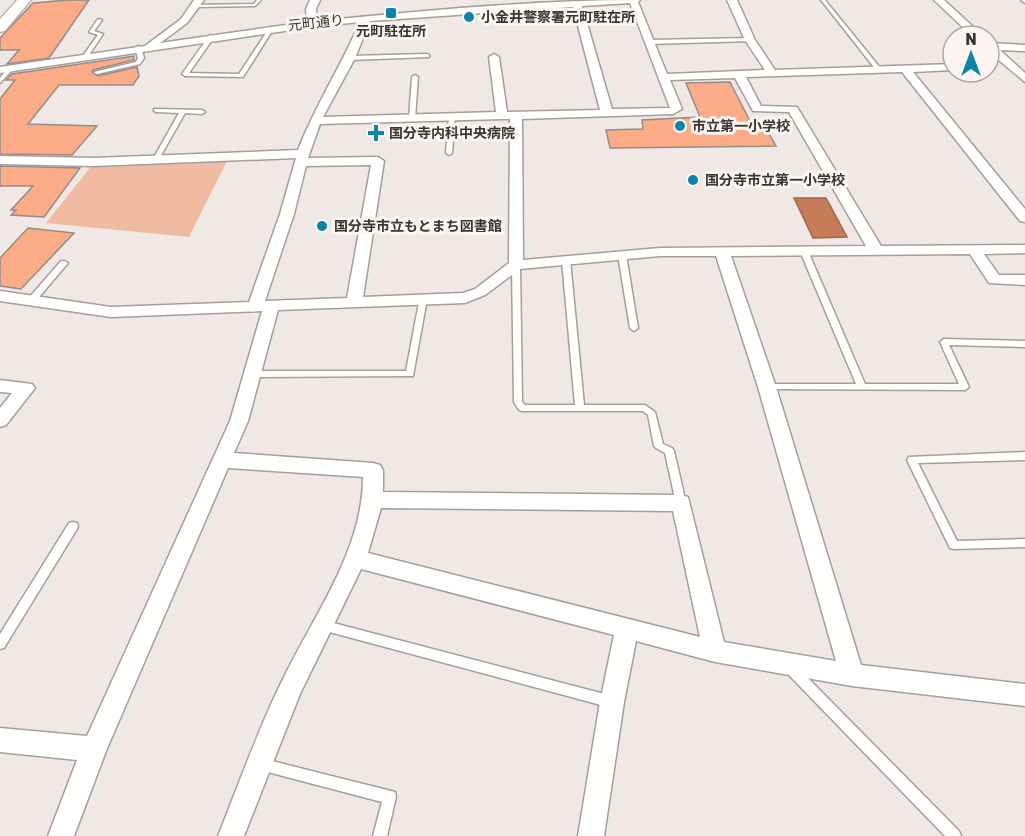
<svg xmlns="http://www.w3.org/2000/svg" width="1025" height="836" font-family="Rubik,'Noto Sans JP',sans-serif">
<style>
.green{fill:#f1bba2}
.water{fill:#c77c58;stroke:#9c674d;stroke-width:1.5}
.building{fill:#fbac86;stroke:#938c89;stroke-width:1.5}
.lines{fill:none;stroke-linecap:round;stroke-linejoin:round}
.service-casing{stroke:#a59e9b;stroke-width:3}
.minor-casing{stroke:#a59e9b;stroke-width:3}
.secondary-casing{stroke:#a59e9b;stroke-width:2}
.service{fill:#fff;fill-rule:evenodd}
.minor{fill:#fff;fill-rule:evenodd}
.secondary{fill:#fff;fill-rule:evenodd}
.poi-dot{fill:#0985a9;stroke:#fdf5f2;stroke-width:2}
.labels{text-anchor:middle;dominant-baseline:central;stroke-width:6;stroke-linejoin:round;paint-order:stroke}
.far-poi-label{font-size:14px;font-weight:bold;fill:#383534;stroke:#fdf5f2;text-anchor:start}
.far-street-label{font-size:14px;fill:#383534;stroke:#fdf5f2}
</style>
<rect width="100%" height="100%" fill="#f0e8e4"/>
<!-- green -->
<path class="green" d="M 227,161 L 189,237 L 46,223 L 92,165 Z"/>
<!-- water -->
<path class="water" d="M 794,198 L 826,198 L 847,237 L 813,238 Z"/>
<!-- building -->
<g class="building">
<path d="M 68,0 L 89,0 L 49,58 L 7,64 L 19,50 L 0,50 L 0,38 L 33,3 Z"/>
<path d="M 134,56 L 134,60 L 93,70 L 92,72 L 98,76 L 137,67 L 139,76 L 133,85 L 59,85 L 28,124 L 97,126 L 72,155 L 0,154 L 0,99 L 15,80 L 6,80 L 12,74 Z"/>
<path d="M 730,82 L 752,125 L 764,125 L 776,146 L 610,148 L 606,130 L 643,129 L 642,120 L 700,117 L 686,83 Z"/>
<path d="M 0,166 L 80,168 L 44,217 L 11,215 L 16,210 L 11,210 L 33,186 L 0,186 Z"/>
<path d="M 28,228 L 74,233 L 21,289 L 0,286 L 0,258 Z"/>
</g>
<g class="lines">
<defs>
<g id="service">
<path d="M 257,0 L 261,0 L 255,6 L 195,7 L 193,6 L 195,5 L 254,4 Z"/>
<path d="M 821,0 L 825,0 L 881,69 L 881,71 L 877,71 Z"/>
<path d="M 1021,0 L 1025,0 L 1025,3 Z"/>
<path d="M 98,19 L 102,20 L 94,31 L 103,34 L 87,58 L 83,58 L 82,57 L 98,35 L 89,32 Z"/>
<path d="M 270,27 L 274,28 L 243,77 L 185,76 L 182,74 L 209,36 L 211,35 L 214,37 L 189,73 L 239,74 Z"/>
<path d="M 750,38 L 752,39 L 752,41 L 650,44 L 647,42 L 650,40 Z"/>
<path d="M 138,46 L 141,48 L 144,58 L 140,64 L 97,74 L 94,72 L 136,62 L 138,58 L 135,48 Z"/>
<path d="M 427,54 L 429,55 L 429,57 L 350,60 L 347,58 L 350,56 Z"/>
<path d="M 9,67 L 14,68 L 0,83 L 0,78 Z"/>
<path d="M 415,75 L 418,77 L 415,118 L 412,120 L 409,118 L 412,77 Z"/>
<path d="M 154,109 L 202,110 L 205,112 L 202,114 L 185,113 L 159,159 L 156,161 L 153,159 L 179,113 L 156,112 L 154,111 Z"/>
<path d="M 452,115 L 455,117 L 452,153 L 449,155 L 446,153 L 449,117 Z"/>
<path d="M 801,249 L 807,249 L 808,251 L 865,384 L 959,384 L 940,342 L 944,339 L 1025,341 L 1025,347 L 949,345 L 969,387 L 965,390 L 764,389 L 763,387 L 767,384 L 856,384 L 800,251 Z"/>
<path d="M 619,253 L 622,253 L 626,255 L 638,328 L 634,331 L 630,328 L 618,255 Z"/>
<path d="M 563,258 L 566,258 L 570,260 L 584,405 L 645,405 L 655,412 L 663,444 L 672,448 L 674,451 L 686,503 L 684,506 L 681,507 L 678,506 L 676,503 L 665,453 L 656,448 L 654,446 L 648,415 L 643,411 L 522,411 L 519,410 L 514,402 L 512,265 L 516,263 L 520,265 L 522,402 L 525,405 L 575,405 L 562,260 Z"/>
<path d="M 61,261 L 64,261 L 68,263 L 34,303 L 28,303 L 27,301 L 28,299 Z"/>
<path d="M 420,297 L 423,297 L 427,299 L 413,376 L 251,377 L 247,374 L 251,371 L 406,371 Z"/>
<path d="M 1025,452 L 1025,460 L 918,463 L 957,541 L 1025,539 L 1025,547 L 954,549 L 950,548 L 907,460 L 909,457 Z"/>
<path d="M 73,522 L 77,523 L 78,526 L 77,529 L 4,648 L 0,649 L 0,634 L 69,523 Z"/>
<path d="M 322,620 L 612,696 L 616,698 L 618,702 L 616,706 L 612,708 L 322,630 L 318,629 L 316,625 L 318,621 Z"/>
<path d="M 790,663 L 794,664 L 959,831 L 961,836 L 945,836 L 786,672 L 784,668 L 786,664 Z"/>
<path d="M 260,758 L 395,792 L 396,797 L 387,836 L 373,836 L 382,802 L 260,770 L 256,768 L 254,764 L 256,760 Z"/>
</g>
<g id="minor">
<path d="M 194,0 L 204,0 L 187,23 L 160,43 L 307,22 L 306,9 L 310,0 L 320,0 L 316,9 L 317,21 C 424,11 532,0 640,0 L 638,2 L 667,74 L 765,70 L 745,40 L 727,0 L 737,0 L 755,40 L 775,70 L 953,64 L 953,70 L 913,72 L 1025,209 L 1025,222 L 1020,221 L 902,72 L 746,77 L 761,106 L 797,107 L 881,246 L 1025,245 L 1025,253 L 984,254 L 999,275 L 1025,275 L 1025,285 L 989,283 L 970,254 L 731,256 L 776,387 L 861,665 L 1025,684 L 1025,706 L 852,686 L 715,662 L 636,641 L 624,702 L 604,836 L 578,836 L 600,702 L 614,635 L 361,569 L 300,694 L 244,836 L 218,836 C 239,784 258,729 283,679 C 314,615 363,550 363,477 L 228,468 L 106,751 L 74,836 L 48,836 L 77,760 L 0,752 L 0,728 L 87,736 L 230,421 L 262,311 L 111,317 L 0,301 L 0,291 L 111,307 L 249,302 L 280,214 L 296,158 L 93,166 L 0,164 L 0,156 L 93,158 L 298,150 C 315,106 341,66 360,22 L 312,27 L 0,73 L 0,67 L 145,46 L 181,19 ZM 630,3 L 670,108 L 612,109 L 582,6 ZM 573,7 L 600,110 L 507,112 L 499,57 L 494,54 L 489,57 L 496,112 L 323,117 L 355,58 L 370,21 ZM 735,78 L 753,111 L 789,112 L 866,246 L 660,248 L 523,260 L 522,119 L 673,114 L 682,109 L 670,80 ZM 503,119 L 510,119 L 509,263 L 475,289 L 463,293 L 363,297 L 384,161 L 378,157 L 308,158 L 320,124 ZM 371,165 L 347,298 L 265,301 L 294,214 L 306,166 ZM 660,256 L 716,256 L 758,387 L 836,661 L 724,642 L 688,497 L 681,495 L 383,492 L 383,470 L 380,465 L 373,463 L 234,453 L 248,421 L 278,310 L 465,303 L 485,295 L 520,269 ZM 381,508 L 673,511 L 700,637 L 368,553 Z"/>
<path d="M 934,0 L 944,0 L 983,36 L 972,36 Z"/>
<path d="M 989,43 L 1025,45 L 1025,51 L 1000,50 L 1025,73 L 1025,82 L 989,52 Z"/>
<path d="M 0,380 L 32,384 L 35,388 L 6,425 L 0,427 L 0,408 L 12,393 L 0,392 Z"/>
</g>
<path id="secondary" d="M 17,0 L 31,0 L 5,31 L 0,32 L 0,19 Z"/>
</defs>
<!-- service casing -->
<use href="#service" class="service-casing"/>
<!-- minor casing -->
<use href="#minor" class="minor-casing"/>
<!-- secondary casing -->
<use href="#secondary" class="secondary-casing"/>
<!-- service -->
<use href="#service" class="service"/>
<!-- minor -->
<use href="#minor" class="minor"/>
<!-- secondary -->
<use href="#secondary" class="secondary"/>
</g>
<!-- markers -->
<g class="poi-dot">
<rect x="385" y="7" width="12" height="12" rx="3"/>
<circle cx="469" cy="17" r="6"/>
<circle cx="680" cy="126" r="6"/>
<path d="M373 124h6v6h6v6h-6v6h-6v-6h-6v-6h6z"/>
<circle cx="693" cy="180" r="6"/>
<circle cx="322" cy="226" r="6"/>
</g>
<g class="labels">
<!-- far-poi labels -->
<g class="far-poi-label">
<text x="481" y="17">小金井警察署元町駐在所</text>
<text x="391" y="31" text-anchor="middle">元町駐在所</text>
<text x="692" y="126">市立第一小学校</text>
<text x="389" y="133">国分寺内科中央病院</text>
<text x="705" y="180">国分寺市立第一小学校</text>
<text x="334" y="226">国分寺市立もとまち図書館</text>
</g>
<!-- far-street labels -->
<g class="far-street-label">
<text transform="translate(316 23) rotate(-6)">元町通り</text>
</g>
</g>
<!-- north arrow -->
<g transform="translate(971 54)"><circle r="28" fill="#fdf5f2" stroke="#aea8a6" stroke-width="1.5"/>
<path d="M0-4.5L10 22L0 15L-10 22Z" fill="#0985a9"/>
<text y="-9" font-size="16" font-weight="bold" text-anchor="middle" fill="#383534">N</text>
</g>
</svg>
